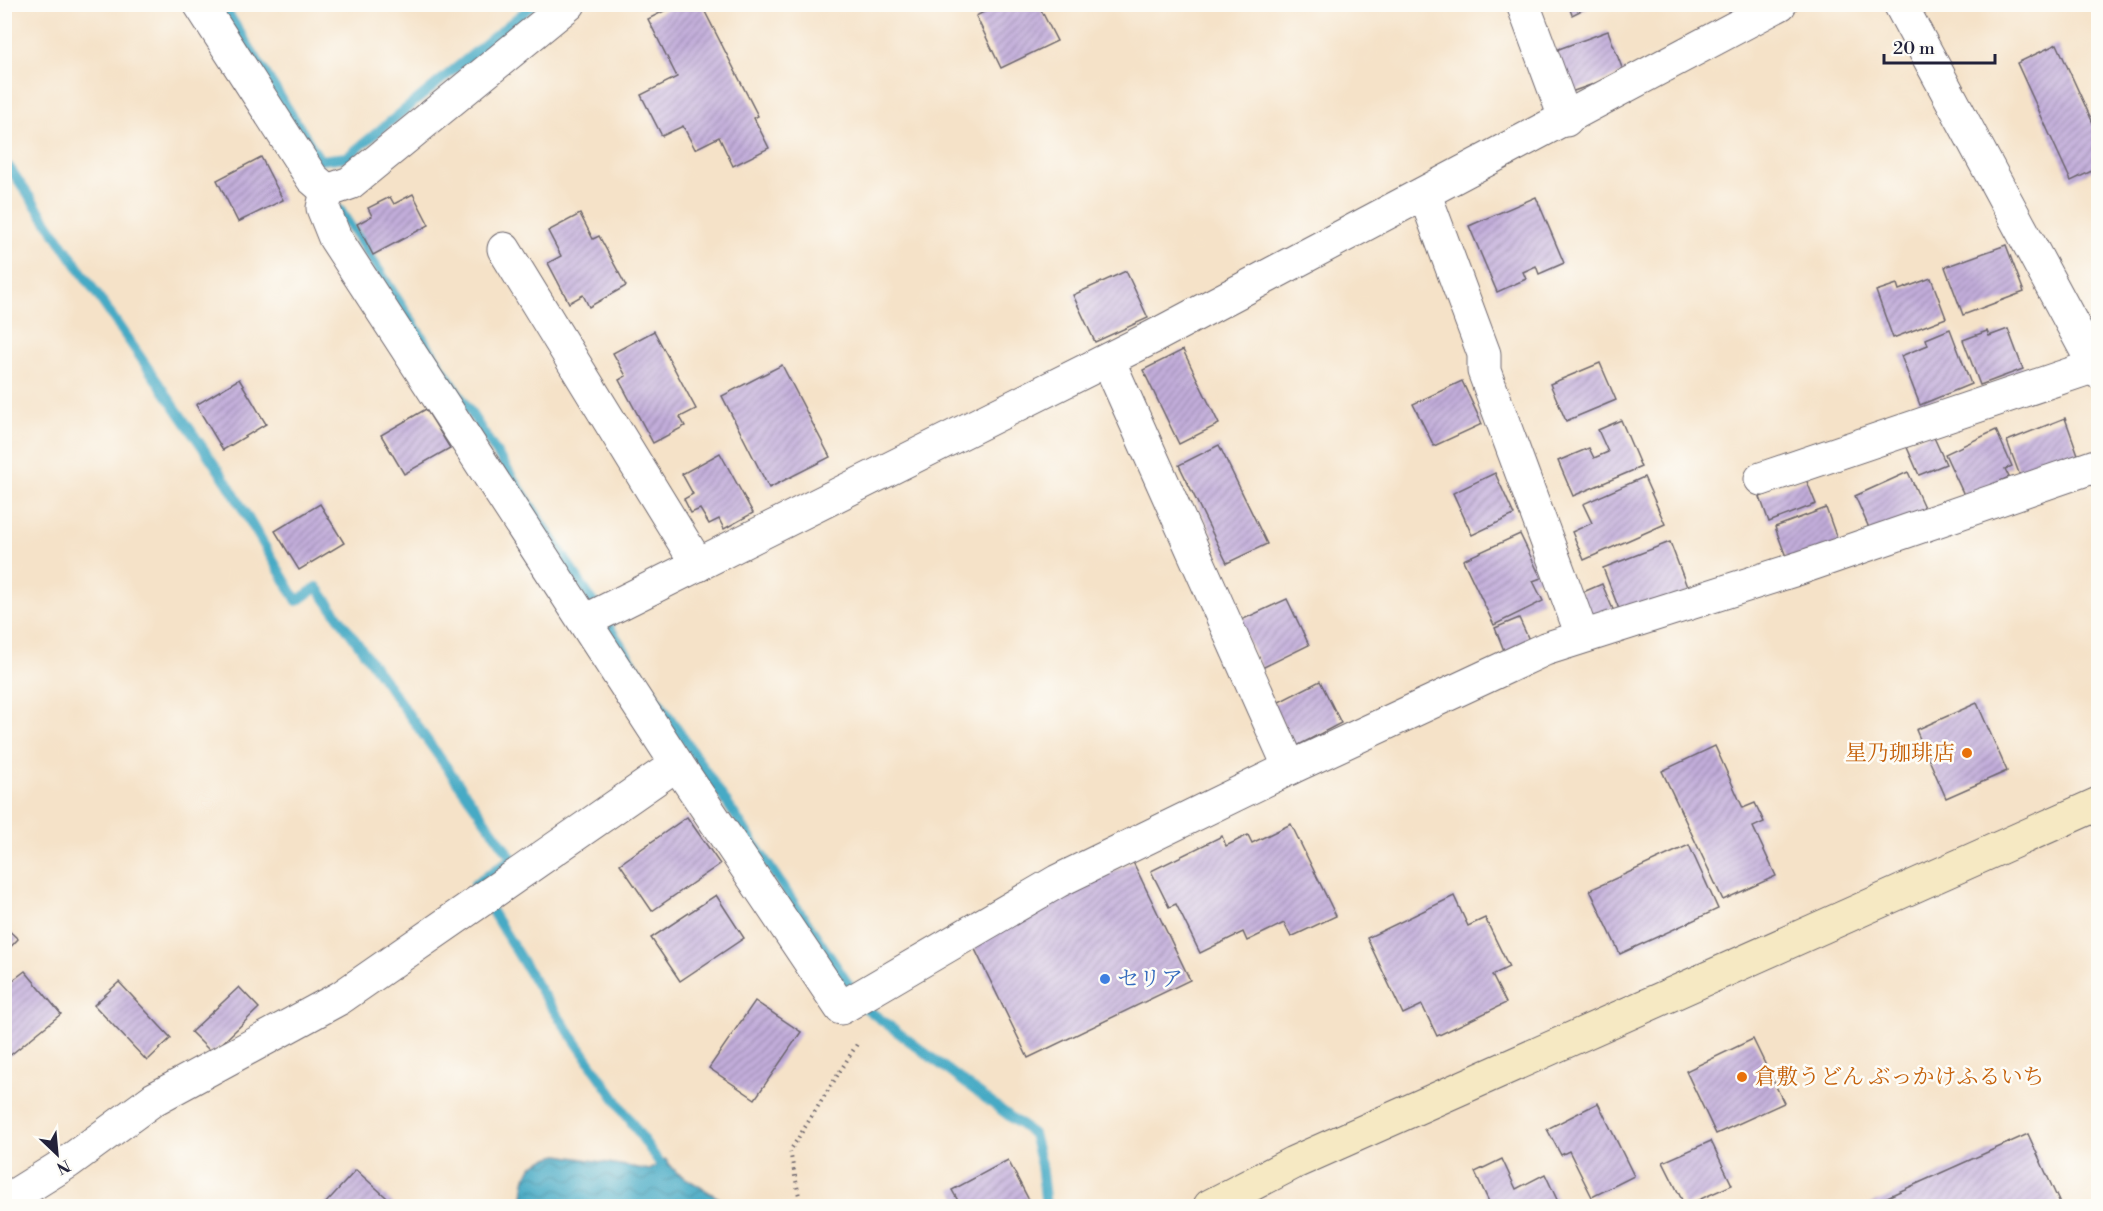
<svg xmlns="http://www.w3.org/2000/svg" width="2103" height="1211" font-family="'Libre Bodoni','Noto Serif JP',serif">
<style>
.water{fill:url(#water-waves);stroke:#346680;stroke-width:1.5}
.lines{fill:none;stroke-linecap:round;stroke-linejoin:round}
.stream{stroke:#46aac5;stroke-width:10}
.building{fill:url(#building-hatch)}
.street-casing{stroke:#6c656c;stroke-width:35}
.secondary-casing{stroke:#6c656c;stroke-width:35}
.path{stroke:#6c656c;stroke-width:4;stroke-dasharray:1.5 4.5;stroke-linecap:butt}
.street{stroke:#fff;stroke-width:33}
.secondary{stroke:#f6e9c3;stroke-width:33}
.food-dot{fill:#e8710a;stroke:#fdfcf7;stroke-width:2}
.shop-dot{fill:#3f7fe0;stroke:#fdfcf7;stroke-width:2}
.labels{text-anchor:middle;dominant-baseline:central;stroke-width:5;stroke-linejoin:round;paint-order:stroke}
.food-label{font-size:22px;fill:#c56008;stroke:#fdfcf7;text-anchor:end}
.shop-label{font-size:22px;fill:#366cbe;stroke:#fdfcf7;text-anchor:start}
</style>
<defs>
<pattern id="water-waves" width="16" height="10" patternUnits="userSpaceOnUse" patternTransform="scale(1.5)"><rect width="16" height="10" fill="#46aac5"/><path d="M0 5q4-4 8 0t8 0" fill="none" stroke="#3a8aa1"/></pattern>
<pattern id="building-hatch" width="6" height="6" patternUnits="userSpaceOnUse" patternTransform="scale(1.5)"><rect width="6" height="6" fill="#c2adda"/><path d="M-1 1l2-2M0 6l6-6M5 7l2-2" fill="none" stroke="#9d8cb2"/></pattern>
</defs>
<rect width="100%" height="100%" fill="#fdfcf7"/>
<filter id="ink" filterUnits="userSpaceOnUse"><feTurbulence type="fractalNoise" baseFrequency=".0167" numOctaves="2"/><feDisplacementMap in="SourceGraphic" scale="12" xChannelSelector="R" yChannelSelector="G"/><feConvolveMatrix kernelMatrix="1 2 1 2 8 2 1 2 1" color-interpolation-filters="sRGB"/></filter>
<filter id="wash" filterUnits="userSpaceOnUse"><feTurbulence type="fractalNoise" baseFrequency=".008" numOctaves="4" result="noise"/><feDisplacementMap in="SourceGraphic" scale="24" xChannelSelector="R" yChannelSelector="G"/><feGaussianBlur stdDeviation="1.35" result="paint"/><feColorMatrix in="noise" values="0 0 0 0 0 0 0 0 0 0 0 0 0 0 0 0 0 1.4 0 .05"/><feComposite in="paint" operator="in"/></filter>
<g filter="url(#wash)">
<rect width="100%" height="100%" fill="#f5e2c8"/>
<!-- water -->
<path class="water" d="M 559,1155 L 650,1170 L 665,1159 L 677,1173 L 722,1200 L 718,1206 L 522,1206 C 526,1174 523,1163 559,1155 Z"/>
<g class="lines">
<!-- stream -->
<g class="stream">
<path d="M 222,4 L 320,160 L 347,157 L 534,4"/>
<path d="M 4,173 L 9,167 L 228,484 L 297,601 L 317,587 L 512,858 L 475,884 L 478,889"/>
<path d="M 340,210 L 609,627 L 863,1006 L 1033,1134 L 1041,1165 L 1046,1206"/>
<path d="M 491,910 L 542,993 L 661,1165 L 661,1176"/>
</g>
</g>
<g id="blocks">
<!-- building -->
<g class="building">
<path d="M 678,4 L 701,4 L 758,116 L 754,118 L 769,148 L 733,166 L 719,137 L 695,149 L 683,126 L 662,136 L 641,95 L 677,77 L 648,19 Z"/>
<path d="M 999,4 L 1038,4 L 1057,41 L 1001,68 L 976,16 Z"/>
<path d="M 1568,4 L 1594,4 L 1572,15 Z"/>
<path d="M 1728,4 L 1747,4 L 1732,12 Z"/>
<path d="M 1608,31 L 1624,73 L 1571,92 L 1556,50 Z"/>
<path d="M 2057,44 L 2098,134 L 2098,168 L 2071,181 L 2017,63 Z"/>
<path d="M 261,157 L 283,200 L 238,222 L 217,180 Z"/>
<path d="M 413,194 L 429,225 L 373,255 L 357,224 L 372,216 L 368,208 L 390,197 L 394,204 Z"/>
<path d="M 1536,197 L 1564,263 L 1539,274 L 1536,266 L 1523,272 L 1526,279 L 1497,292 L 1469,226 Z"/>
<path d="M 580,214 L 593,239 L 599,236 L 626,286 L 589,307 L 583,295 L 569,303 L 548,263 L 561,256 L 548,231 Z"/>
<path d="M 2006,245 L 2024,292 L 1963,315 L 1945,267 Z"/>
<path d="M 1126,271 L 1148,318 L 1095,342 L 1073,295 Z"/>
<path d="M 1931,278 L 1946,318 L 1893,338 L 1876,291 L 1897,284 L 1899,290 Z"/>
<path d="M 1950,329 L 1971,384 L 1920,405 L 1901,356 L 1928,345 L 1926,339 Z"/>
<path d="M 2008,329 L 2023,369 L 1980,385 L 1963,340 L 1987,331 L 1989,336 Z"/>
<path d="M 654,331 L 696,409 L 680,417 L 685,426 L 653,443 L 619,380 L 626,376 L 613,353 Z"/>
<path d="M 1183,350 L 1219,424 L 1179,444 L 1143,370 Z"/>
<path d="M 1600,363 L 1616,400 L 1566,421 L 1550,384 Z"/>
<path d="M 782,365 L 830,457 L 769,488 L 722,396 Z"/>
<path d="M 239,379 L 266,424 L 223,450 L 196,405 Z"/>
<path d="M 1462,381 L 1482,424 L 1434,446 L 1413,404 Z"/>
<path d="M 426,409 L 450,448 L 404,474 L 381,435 Z"/>
<path d="M 2065,418 L 2081,463 L 2023,484 L 2007,441 Z"/>
<path d="M 1621,420 L 1641,467 L 1573,496 L 1558,461 L 1589,448 L 1594,458 L 1608,452 L 1598,430 Z"/>
<path d="M 1996,430 L 2012,466 L 2005,469 L 2009,477 L 1965,497 L 1945,454 Z"/>
<path d="M 1932,433 L 1946,464 L 1919,475 L 1906,445 Z"/>
<path d="M 1219,445 L 1267,544 L 1227,563 L 1179,465 Z"/>
<path d="M 720,453 L 753,513 L 724,529 L 719,519 L 709,524 L 700,509 L 691,513 L 684,499 L 693,494 L 682,474 Z"/>
<path d="M 1908,472 L 1927,514 L 1873,537 L 1855,496 Z"/>
<path d="M 1495,473 L 1514,515 L 1472,535 L 1453,493 Z"/>
<path d="M 1644,477 L 1665,524 L 1584,560 L 1572,532 L 1592,523 L 1583,504 Z"/>
<path d="M 1806,479 L 1816,504 L 1769,522 L 1760,497 Z"/>
<path d="M 320,504 L 344,543 L 299,570 L 275,531 Z"/>
<path d="M 1826,508 L 1840,547 L 1789,565 L 1775,527 Z"/>
<path d="M 1520,534 L 1541,578 L 1533,581 L 1543,601 L 1494,625 L 1463,560 Z"/>
<path d="M 1670,542 L 1689,592 L 1622,617 L 1603,568 Z"/>
<path d="M 1602,584 L 1615,614 L 1594,623 L 1581,593 Z"/>
<path d="M 1287,599 L 1309,645 L 1262,668 L 1239,621 Z"/>
<path d="M 1519,618 L 1530,642 L 1505,653 L 1495,628 Z"/>
<path d="M 1320,681 L 1341,723 L 1295,747 L 1273,705 Z"/>
<path d="M 1977,703 L 2007,771 L 1946,798 L 1916,730 Z"/>
<path d="M 1715,746 L 1743,808 L 1755,803 L 1764,822 L 1753,827 L 1776,876 L 1723,900 L 1662,771 Z"/>
<path d="M 687,817 L 720,864 L 652,911 L 620,864 Z"/>
<path d="M 1291,824 L 1336,916 L 1291,937 L 1284,923 L 1247,941 L 1243,932 L 1200,953 L 1176,904 L 1169,907 L 1151,871 L 1222,836 L 1226,846 L 1248,835 L 1252,843 Z"/>
<path d="M 1689,845 L 1718,909 L 1620,954 L 1590,890 Z"/>
<path d="M 1133,862 L 1190,980 L 1028,1058 L 971,941 Z"/>
<path d="M 716,895 L 744,938 L 680,981 L 651,938 Z"/>
<path d="M 1454,896 L 1468,926 L 1485,918 L 1509,967 L 1492,975 L 1506,1003 L 1437,1036 L 1422,1005 L 1403,1014 L 1367,938 Z"/>
<path d="M 4,926 L 18,939 L 4,954 Z"/>
<path d="M 25,971 L 61,1014 L 8,1057 L 4,1053 L 4,987 Z"/>
<path d="M 119,982 L 171,1038 L 147,1061 L 94,1005 Z"/>
<path d="M 239,987 L 259,1008 L 212,1053 L 191,1032 Z"/>
<path d="M 755,1001 L 801,1032 L 755,1099 L 709,1068 Z"/>
<path d="M 1753,1039 L 1784,1103 L 1716,1134 L 1686,1071 Z"/>
<path d="M 1598,1103 L 1634,1176 L 1592,1197 L 1569,1151 L 1561,1155 L 1547,1129 Z"/>
<path d="M 2028,1134 L 2061,1206 L 1867,1206 Z"/>
<path d="M 1711,1141 L 1732,1185 L 1685,1206 L 1663,1162 Z"/>
<path d="M 1502,1159 L 1516,1189 L 1545,1174 L 1560,1206 L 1491,1206 L 1475,1172 Z"/>
<path d="M 1008,1160 L 1032,1206 L 961,1206 L 952,1190 Z"/>
<path d="M 356,1170 L 396,1206 L 323,1206 Z"/>
</g>
</g>
</g>
<g filter="url(#ink)">
<use href="#blocks" fill-opacity="0" stroke="#6c656c" stroke-width="1.5"/>
<g class="lines">
<defs>
<g id="street">
<path d="M 200,4 L 312,178 L 327,191"/>
<path d="M 1523,4 L 1566,120"/>
<path d="M 1900,4 L 2098,372"/>
<path d="M 327,191 L 323,208 L 335,238 L 677,764 L 841,1008 L 1058,881 L 1290,768 L 1545,649 L 1800,568 L 2098,465"/>
<path d="M 327,191 L 350,183 L 569,4"/>
<path d="M 1425,195 L 1484,354 L 1484,371 L 1582,635"/>
<path d="M 504,249 L 698,565"/>
<path d="M 1108,360 L 1290,768"/>
<path d="M 1761,479 L 2095,366"/>
<path d="M 585,621 L 1153,337 L 1780,4"/>
<path d="M 4,1202 L 68,1162 L 154,1099 L 340,998 L 677,764"/>
</g>
<path id="secondary" d="M 1210,1206 L 1293,1163 L 2098,804"/>
</defs>
<!-- street casing -->
<use href="#street" class="street-casing"/>
<!-- secondary casing -->
<use href="#secondary" class="secondary-casing"/>
<!-- path -->
<path class="path" d="M 801,1206 L 790,1151 L 859,1041"/>
<!-- street -->
<use href="#street" class="street"/>
<!-- secondary -->
<use href="#secondary" class="secondary"/>
</g>
</g>
<!-- markers -->
<g class="food-dot">
<circle cx="1967" cy="753" r="6"/>
<circle cx="1742" cy="1077" r="6"/>
</g>
<circle class="shop-dot" cx="1105" cy="979" r="6"/>
<g class="labels">
<!-- food labels -->
<g class="food-label">
<text x="1955" y="753">星乃珈琲店</text>
<text x="1754" y="1077" text-anchor="start">倉敷うどん ぶっかけふるいち</text>
</g>
<!-- shop labels -->
<g class="shop-label">
<text x="1117" y="979">セリア</text>
</g>
</g>
<!-- margin -->
<rect width="2103" height="1211" fill="none" stroke="#fdfcf7" stroke-width="24"/>
<!-- north arrow -->
<g transform="translate(57 1154) rotate(154)" stroke="#fdfcf7" stroke-width="4.5" paint-order="stroke">
<path d="M0-4.5L10 22L0 15L-10 22Z" fill="#22223b"/>
<text y="-9" font-size="16" font-weight="bold" text-anchor="middle" fill="#22223b">N</text>
</g>
<!-- scale -->
<path d="M1884 54v9h111v-9" fill="none" stroke="#22223b" stroke-width="3"/>
<text x="1893" y="54" font-size="18" fill="#22223b" stroke="#fdfcf7" stroke-width="4.5" paint-order="stroke">20 m</text>
</svg>
